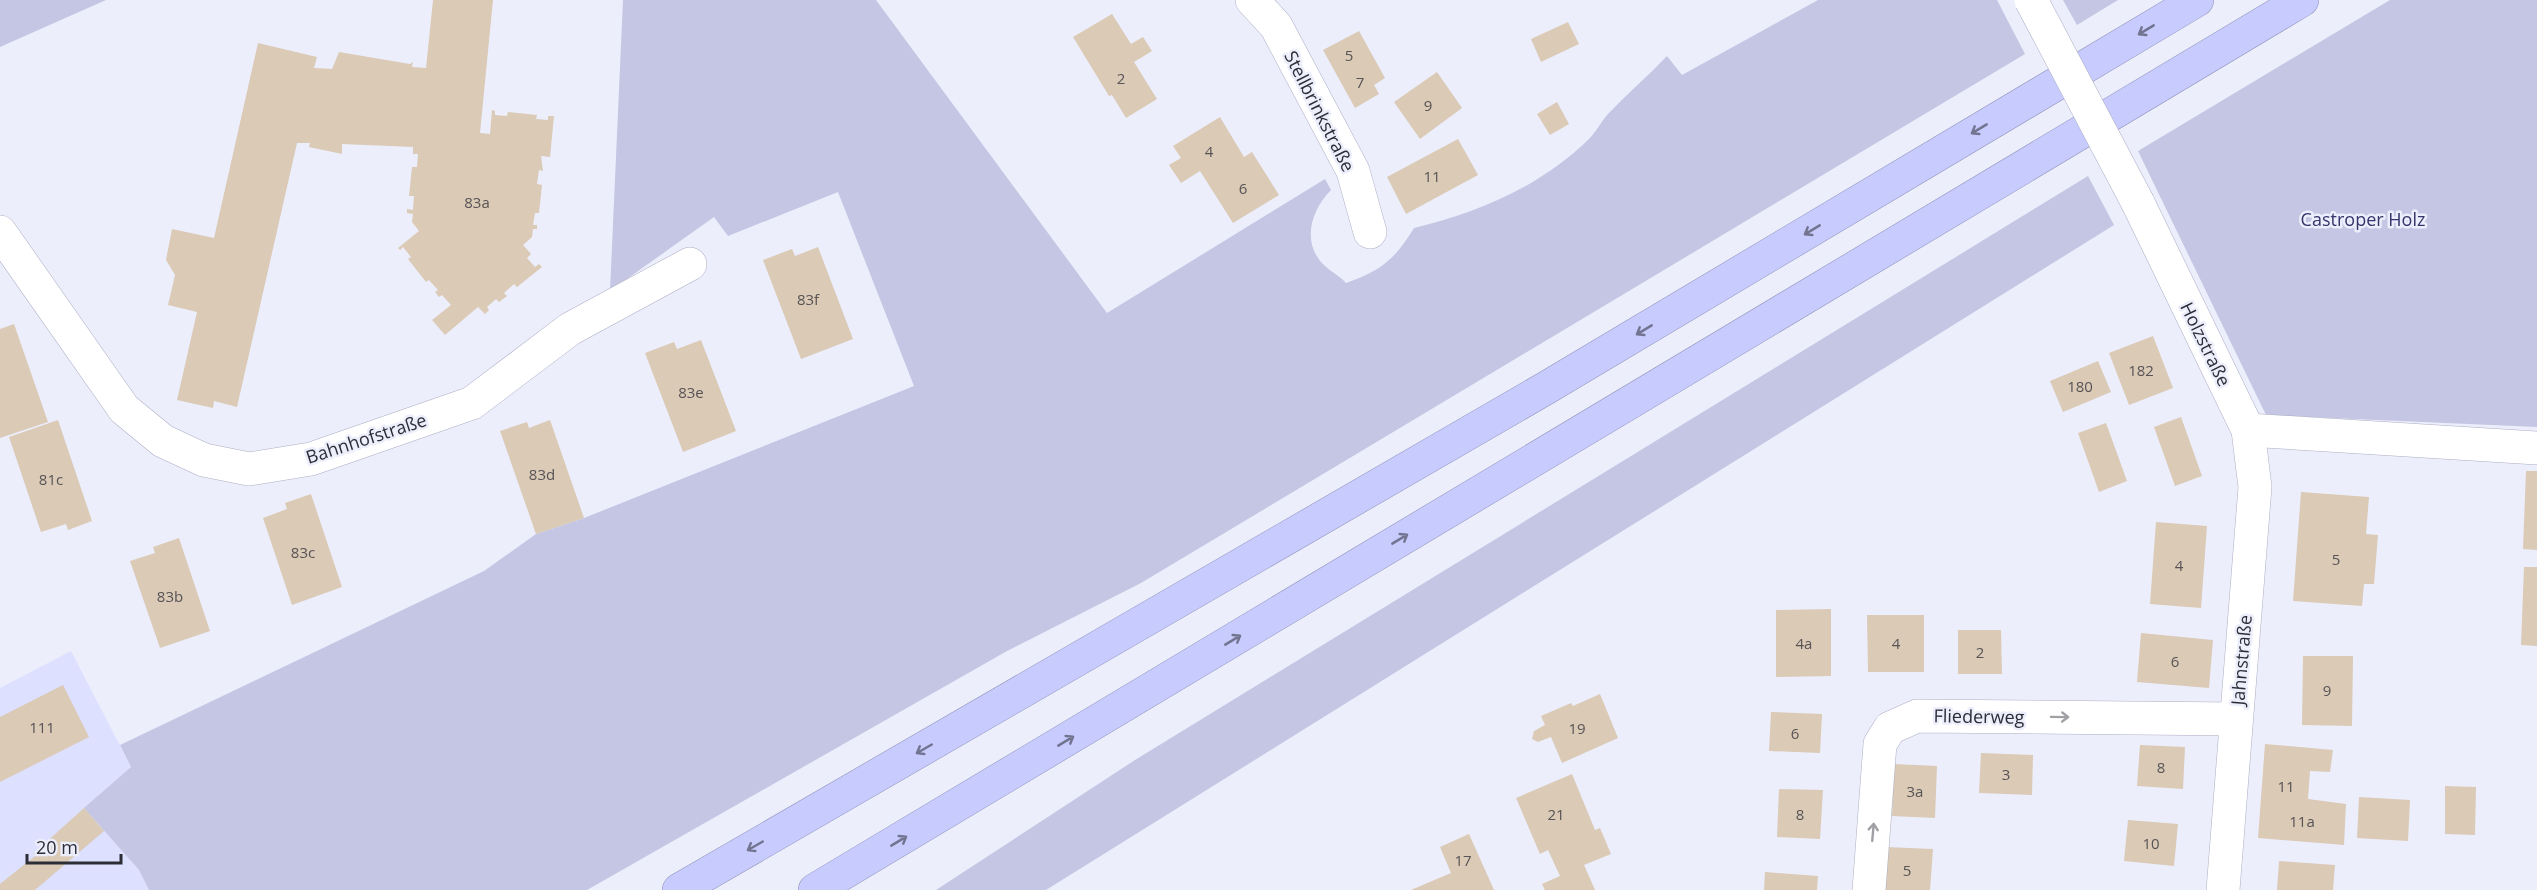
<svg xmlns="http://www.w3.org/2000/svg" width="2537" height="890" font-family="'Open Sans',sans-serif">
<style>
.built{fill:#dde0ff}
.green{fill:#c4c6e3}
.building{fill:#dacab6}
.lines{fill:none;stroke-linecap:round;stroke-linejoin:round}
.street-casing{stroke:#acaec5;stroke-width:34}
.highway-casing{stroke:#9194b8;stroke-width:34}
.street{stroke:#fff;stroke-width:33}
.highway{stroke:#c7cbfe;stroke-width:33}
.street-bridge-casing{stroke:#acaec5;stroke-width:34;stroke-linecap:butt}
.street-bridge{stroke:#fff;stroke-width:33}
.oneway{stroke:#727490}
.oneway2{stroke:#a0a0a5}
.labels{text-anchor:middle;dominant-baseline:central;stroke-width:5;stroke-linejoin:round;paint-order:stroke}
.number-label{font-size:15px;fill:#585456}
.street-label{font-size:18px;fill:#2d2d36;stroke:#edeefc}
.park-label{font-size:18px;fill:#35346b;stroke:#edeefc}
</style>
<rect width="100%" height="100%" fill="#edeefc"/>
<!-- built -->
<path class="built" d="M 71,651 L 131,767 L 85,809 L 139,870 L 149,890 L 0,890 L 0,688 Z"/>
<!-- green -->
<g class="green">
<path d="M 0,0 L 106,0 L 0,47 Z"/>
<path d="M 623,0 L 876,0 L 1107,313 L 1325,179 L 1331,190 C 1311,210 1301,243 1324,265 C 1331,272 1340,276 1346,283 C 1381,271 1395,259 1414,228 C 1478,213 1541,186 1589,139 C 1596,132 1601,122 1608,114 C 1627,94 1648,76 1667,56 L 1682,75 L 1818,0 L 1997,0 L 2025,54 L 1141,583 L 1007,651 L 587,890 L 149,890 L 139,870 L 84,808 L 131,767 L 120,745 L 484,571 L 536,534 L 584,518 L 914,386 L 838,192 L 728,236 L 714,217 L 610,291 Z"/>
<path d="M 2063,0 L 2118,0 L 2077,25 Z"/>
<path d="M 2390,0 L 2537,0 L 2537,427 L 2266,415 L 2138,151 Z"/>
<path d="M 2088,176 L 2114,225 L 1046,890 L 936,890 L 1135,760 Z"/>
</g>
<!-- building -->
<g class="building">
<path d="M 433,0 L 493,0 L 480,133 L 490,134 L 492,110 L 495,111 L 495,115 L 507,116 L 508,112 L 537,115 L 536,119 L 548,120 L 548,116 L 554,116 L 550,157 L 541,156 L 543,171 L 539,170 L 537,184 L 542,185 L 539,213 L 535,213 L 533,225 L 537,225 L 537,229 L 533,229 L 532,237 L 523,245 L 531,254 L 527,258 L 535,267 L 539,264 L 542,267 L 517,287 L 514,284 L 504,293 L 507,296 L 499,302 L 496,299 L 487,307 L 489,310 L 485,314 L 478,307 L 445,335 L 432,320 L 451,305 L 442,295 L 439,297 L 435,292 L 438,290 L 429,280 L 426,282 L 408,259 L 411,257 L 403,247 L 400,250 L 398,248 L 419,231 L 412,222 L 413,214 L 407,213 L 407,209 L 413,210 L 414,196 L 409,196 L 412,167 L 417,167 L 418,154 L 413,154 L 413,147 L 342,144 L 342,154 L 309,147 L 310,143 L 297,143 L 237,407 L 214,401 L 213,408 L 177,400 L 197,312 L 168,305 L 175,275 L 166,260 L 172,229 L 214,238 L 258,43 L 317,57 L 314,68 L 332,69 L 339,52 L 410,64 L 413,62 L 412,67 L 426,68 Z"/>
<path d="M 1112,14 L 1131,44 L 1143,37 L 1152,51 L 1134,62 L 1157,99 L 1126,118 L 1112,95 L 1109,96 L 1073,37 Z"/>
<path d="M 1568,22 L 1579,44 L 1541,62 L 1531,39 Z"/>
<path d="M 1359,31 L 1385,78 L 1374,85 L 1379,94 L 1355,108 L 1323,50 Z"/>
<path d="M 1437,72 L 1462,108 L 1420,139 L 1394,102 Z"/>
<path d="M 1557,102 L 1569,124 L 1550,135 L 1537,114 Z"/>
<path d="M 1220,117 L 1244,157 L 1252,152 L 1279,195 L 1233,223 L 1200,171 L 1181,183 L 1169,165 L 1181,158 L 1173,146 Z"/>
<path d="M 1458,139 L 1478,175 L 1406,214 L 1387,177 Z"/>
<path d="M 818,247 L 853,339 L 801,359 L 763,260 L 792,249 L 795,256 Z"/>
<path d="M 14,324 L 48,422 L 0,438 L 0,329 Z"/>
<path d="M 2153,336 L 2173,388 L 2129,405 L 2109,353 Z"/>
<path d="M 701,340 L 736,431 L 683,452 L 645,353 L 674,342 L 677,349 Z"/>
<path d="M 2098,361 L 2111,392 L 2063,412 L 2050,381 Z"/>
<path d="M 2181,417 L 2202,476 L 2175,486 L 2154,427 Z"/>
<path d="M 58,420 L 92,521 L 68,530 L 66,524 L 41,532 L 9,437 Z"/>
<path d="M 550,420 L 584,518 L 536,534 L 500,431 L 527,422 L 529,428 Z"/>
<path d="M 2106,423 L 2127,481 L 2099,492 L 2078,433 Z"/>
<path d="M 2526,471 L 2537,471 L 2537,550 L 2523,549 Z"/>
<path d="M 2301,492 L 2369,497 L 2366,534 L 2378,535 L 2374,584 L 2364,584 L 2362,606 L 2293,601 Z"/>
<path d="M 311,494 L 342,587 L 292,605 L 263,518 L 287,509 L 285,503 Z"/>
<path d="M 2156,522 L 2207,526 L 2201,608 L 2150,604 Z"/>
<path d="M 179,538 L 210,631 L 160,648 L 130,561 L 155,553 L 153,547 Z"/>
<path d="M 2524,567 L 2537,567 L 2537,646 L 2521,645 Z"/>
<path d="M 1831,609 L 1831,676 L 1776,677 L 1776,610 Z"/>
<path d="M 1867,615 L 1924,615 L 1924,672 L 1868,672 Z"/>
<path d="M 1958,630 L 2001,630 L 2002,674 L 1958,674 Z"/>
<path d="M 2141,633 L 2213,640 L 2209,688 L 2137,682 Z"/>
<path d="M 2303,656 L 2353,656 L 2352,726 L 2302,725 Z"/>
<path d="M 63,685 L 89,737 L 0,782 L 0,717 Z"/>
<path d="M 1600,694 L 1618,738 L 1562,763 L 1551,737 L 1538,742 L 1532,739 L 1534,731 L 1545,725 L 1541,716 L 1571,703 L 1573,706 Z"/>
<path d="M 1771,712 L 1822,714 L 1820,753 L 1769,751 Z"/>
<path d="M 2265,744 L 2333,750 L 2330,772 L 2310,771 L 2308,799 L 2346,804 L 2344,845 L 2258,838 Z"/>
<path d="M 2140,745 L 2185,747 L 2183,789 L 2137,786 Z"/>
<path d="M 1981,753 L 2033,755 L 2032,795 L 1979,793 Z"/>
<path d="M 1894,764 L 1937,766 L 1935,818 L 1892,816 Z"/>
<path d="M 1572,774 L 1595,830 L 1600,828 L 1611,854 L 1584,865 L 1595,890 L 1545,890 L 1542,884 L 1560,876 L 1548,850 L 1540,854 L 1516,798 Z"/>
<path d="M 2445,786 L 2476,787 L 2475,835 L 2445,834 Z"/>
<path d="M 1779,789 L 1823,790 L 1820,839 L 1777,837 Z"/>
<path d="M 2359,797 L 2410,800 L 2408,841 L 2357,838 Z"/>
<path d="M 84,808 L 104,831 L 35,890 L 0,890 L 0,884 L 35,856 L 33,854 Z"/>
<path d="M 2128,820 L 2178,824 L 2174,866 L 2124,861 Z"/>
<path d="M 1469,834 L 1494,890 L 1411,890 L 1451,873 L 1440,847 Z"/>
<path d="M 1885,847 L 1933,849 L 1930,890 L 1882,890 Z"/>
<path d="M 2279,861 L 2335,865 L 2333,890 L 2277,890 Z"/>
<path d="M 1765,872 L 1818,876 L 1817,890 L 1764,890 Z"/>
</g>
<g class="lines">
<defs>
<g id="street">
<path d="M 1252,0 L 1276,26 L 1353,171 L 1370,232"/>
<path d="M 2138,203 L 2248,430 L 2255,487 L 2223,890"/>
<path d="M 0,232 L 124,409 L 163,441 L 204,460 L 249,469 L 311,459 L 472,403 L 570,329 L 690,264"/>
<path d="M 2248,430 L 2537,448"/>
<path d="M 1869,890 L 1880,744 L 1890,728 L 1917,716 L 2236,719"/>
</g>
<g id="highway">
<path d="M 679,890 L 1546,388 L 2197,0"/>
<path d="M 815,890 L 2302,0"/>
</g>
</defs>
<!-- street casing -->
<use href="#street" class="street-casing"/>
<!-- highway casing -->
<use href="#highway" class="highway-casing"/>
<!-- street -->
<use href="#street" class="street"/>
<!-- highway -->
<use href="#highway" class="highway"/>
<defs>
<path id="street-bridge" d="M 2031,0 L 2138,203"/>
</defs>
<!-- street-bridge casing -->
<use href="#street-bridge" class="street-bridge-casing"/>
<!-- street-bridge -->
<use href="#street-bridge" class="street-bridge"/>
</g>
<!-- one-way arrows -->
<defs><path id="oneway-shaft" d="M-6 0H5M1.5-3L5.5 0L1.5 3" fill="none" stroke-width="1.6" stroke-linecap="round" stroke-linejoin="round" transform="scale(1.5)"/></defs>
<g class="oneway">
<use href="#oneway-shaft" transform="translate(2146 30) rotate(149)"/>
<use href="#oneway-shaft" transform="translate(1979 129) rotate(149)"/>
<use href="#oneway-shaft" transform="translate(1812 230) rotate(149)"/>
<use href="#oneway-shaft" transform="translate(1644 330) rotate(149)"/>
<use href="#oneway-shaft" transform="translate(1400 539) rotate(-31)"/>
<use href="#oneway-shaft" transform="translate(1233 640) rotate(-31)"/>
<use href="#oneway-shaft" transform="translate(1066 741) rotate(-31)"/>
<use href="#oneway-shaft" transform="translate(924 749) rotate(150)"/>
<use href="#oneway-shaft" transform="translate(899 841) rotate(-31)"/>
<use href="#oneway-shaft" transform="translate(755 846) rotate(150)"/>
</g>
<g class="oneway2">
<use href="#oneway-shaft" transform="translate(2060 717) rotate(1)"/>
<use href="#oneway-shaft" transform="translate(1873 832) rotate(-85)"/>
</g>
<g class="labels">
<!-- number labels -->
<g class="number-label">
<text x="1349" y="55">5</text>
<text x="1121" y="78">2</text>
<text x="1360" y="82">7</text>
<text x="1428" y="105">9</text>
<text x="1209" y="151">4</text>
<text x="1432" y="176">11</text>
<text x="1243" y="188">6</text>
<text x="477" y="202">83a</text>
<text x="808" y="299">83f</text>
<text x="2141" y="370">182</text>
<text x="2080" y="386">180</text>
<text x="691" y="392">83e</text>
<text x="542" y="474">83d</text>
<text x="51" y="479">81c</text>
<text x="303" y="552">83c</text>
<text x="2336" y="559">5</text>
<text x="2179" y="565">4</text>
<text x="170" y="596">83b</text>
<text x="1804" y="643">4a</text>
<text x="1896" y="643">4</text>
<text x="1980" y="652">2</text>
<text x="2175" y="661">6</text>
<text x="2327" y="690">9</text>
<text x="42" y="727">111</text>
<text x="1577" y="728">19</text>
<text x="1795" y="733">6</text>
<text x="2161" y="767">8</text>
<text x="2006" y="774">3</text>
<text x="2286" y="786">11</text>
<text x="1915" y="791">3a</text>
<text x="1556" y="814">21</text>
<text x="1800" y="814">8</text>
<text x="2302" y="821">11a</text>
<text x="2151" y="843">10</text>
<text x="1463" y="860">17</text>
<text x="1907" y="870">5</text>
</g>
<!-- street labels -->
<g class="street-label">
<text transform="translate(1320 111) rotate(63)">Stellbrinkstraße</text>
<text transform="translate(2206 344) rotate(64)">Holzstraße</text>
<text transform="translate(366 438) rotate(-18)">Bahnhofstraße</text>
<text transform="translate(2241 660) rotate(-85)">Jahnstraße</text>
<text transform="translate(1979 716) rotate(1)">Fliederweg</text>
</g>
<!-- park labels -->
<g class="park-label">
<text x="2363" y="219">Castroper Holz</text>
</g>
</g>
<!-- scale -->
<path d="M27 854v9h94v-9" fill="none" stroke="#2d2d36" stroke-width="3"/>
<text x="36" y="854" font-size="18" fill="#2d2d36" stroke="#edeefc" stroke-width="4.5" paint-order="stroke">20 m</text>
</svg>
